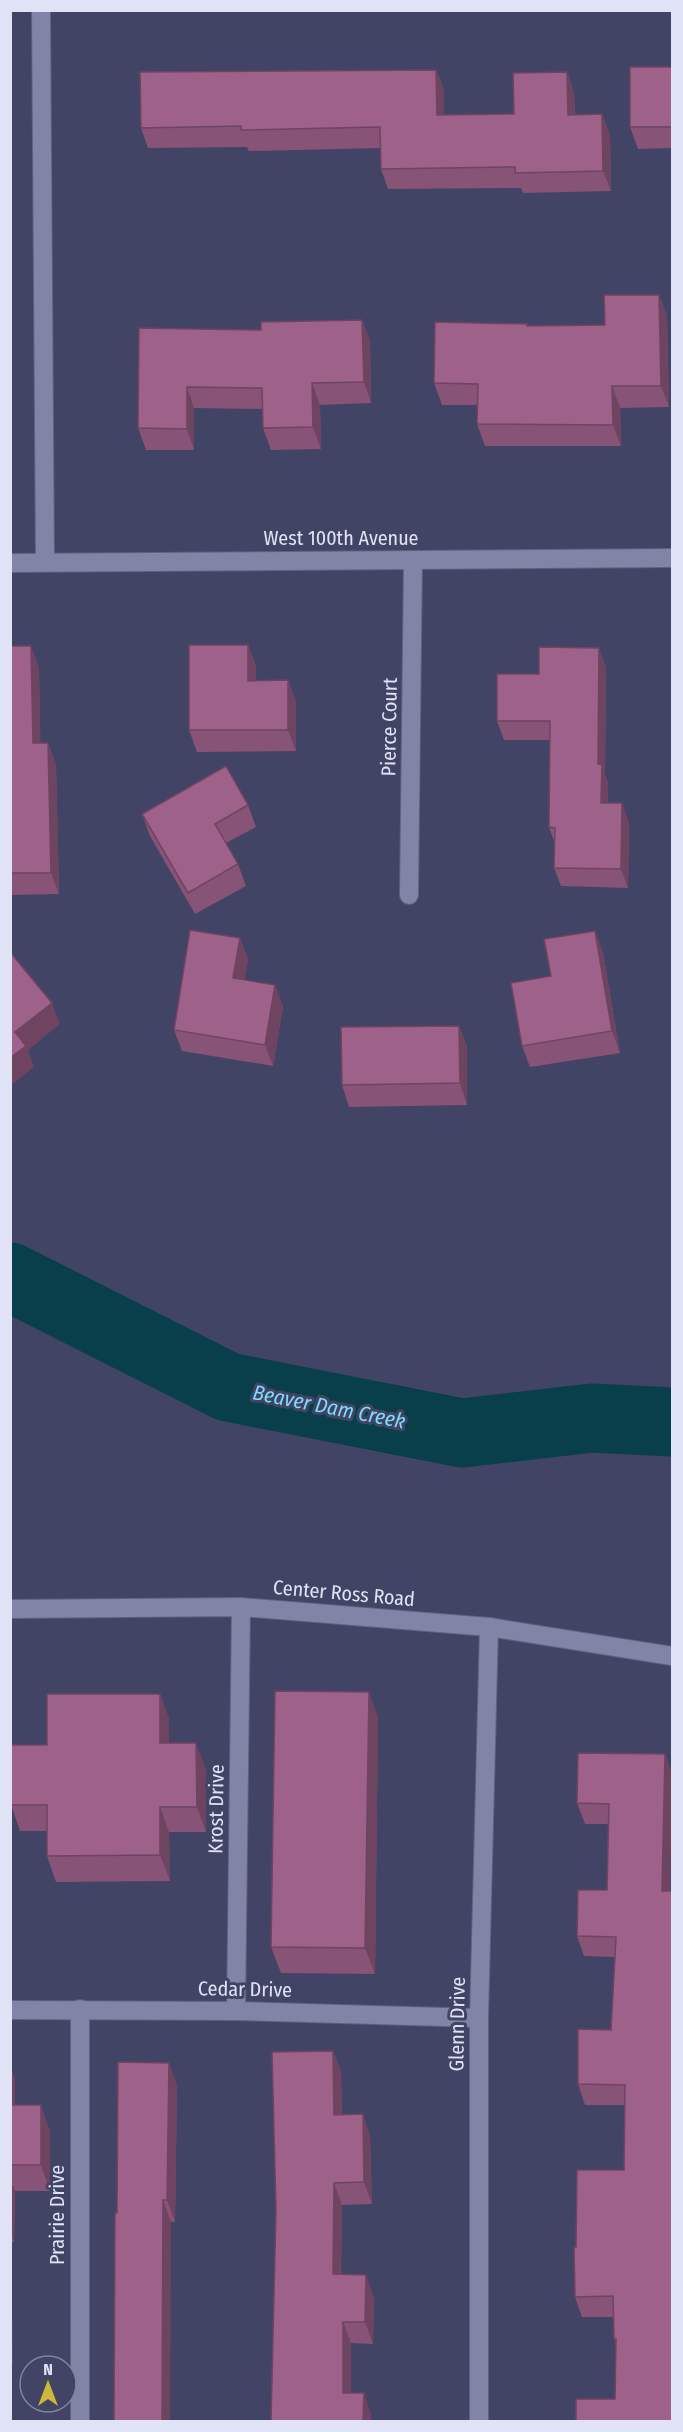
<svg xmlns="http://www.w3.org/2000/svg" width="683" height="2432" font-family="'Fira Sans Condensed',sans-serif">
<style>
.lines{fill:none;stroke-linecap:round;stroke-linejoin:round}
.river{stroke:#093e4b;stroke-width:69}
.minor-casing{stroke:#5f627c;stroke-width:20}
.minor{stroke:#8084a7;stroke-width:18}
.wall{fill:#875377}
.shaded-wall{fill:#6e4461}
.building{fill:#9d618a;stroke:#6e4461;stroke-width:1.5}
.labels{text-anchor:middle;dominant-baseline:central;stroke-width:6;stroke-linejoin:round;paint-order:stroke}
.street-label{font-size:20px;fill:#e0e3f6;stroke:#414464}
.water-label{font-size:21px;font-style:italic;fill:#7cddfa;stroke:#414464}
</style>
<rect width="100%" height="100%" fill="#414464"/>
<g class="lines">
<!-- river -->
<path class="river" d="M 10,1277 L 228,1387 L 462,1433 L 592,1418 L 672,1422"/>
<defs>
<g id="minor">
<path d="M 41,10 L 45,562"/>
<path d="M 10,563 L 672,558"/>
<path d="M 409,895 L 413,560"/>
<path d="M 10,1609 L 241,1607 L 489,1627 L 672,1656"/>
<path d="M 80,2009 L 80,2422"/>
<path d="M 10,2010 L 236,2011 L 479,2018"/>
<path d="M 236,2011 L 241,1607"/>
<path d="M 479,2422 L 479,2018 L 489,1627"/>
</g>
</defs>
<!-- minor casing -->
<use href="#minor" class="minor-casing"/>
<!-- minor -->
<use href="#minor" class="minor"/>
</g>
<!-- wall -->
<g class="wall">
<path d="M 672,67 L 672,148 L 638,149 L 630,127 Z"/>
<path d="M 436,70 L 444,90 L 444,115 L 514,114 L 567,72 L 574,93 L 575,115 L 602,114 L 610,135 L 611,191 L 523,193 L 521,188 L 388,189 L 381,169 L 381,148 L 249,151 L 247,147 L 148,148 L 141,128 Z"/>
<path d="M 659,295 L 667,316 L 669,407 L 620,408 L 621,446 L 485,446 L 477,424 L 477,405 L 442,405 L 434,383 L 527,324 L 528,326 L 605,325 Z"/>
<path d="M 362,320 L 370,341 L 371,403 L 320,405 L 321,449 L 271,450 L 263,428 L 263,409 L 194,408 L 194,450 L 146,450 L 138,428 L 139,328 L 261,330 Z"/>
<path d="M 248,645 L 256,666 L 256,680 L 288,680 L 296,702 L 296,751 L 197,752 L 189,730 Z"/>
<path d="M 10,646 L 39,667 L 40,743 L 48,743 L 56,765 L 59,894 L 10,895 Z"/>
<path d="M 606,667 L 605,775 L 608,783 L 608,803 L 629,822 L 628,888 L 561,886 L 554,868 L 555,844 L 549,827 L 550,740 L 504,740 L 497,721 L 539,674 Z"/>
<path d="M 248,805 L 256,827 L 226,843 L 238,864 L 246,886 L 195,914 L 150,836 L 142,814 Z"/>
<path d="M 240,938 L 248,959 L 244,979 L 283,1006 L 273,1066 L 182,1051 L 174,1030 Z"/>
<path d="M 603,952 L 620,1053 L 530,1067 L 522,1046 L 551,976 Z"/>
<path d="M 459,1026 L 467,1047 L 467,1105 L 349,1107 L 342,1085 Z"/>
<path d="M 160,1694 L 169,1719 L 169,1743 L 206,1769 L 206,1832 L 169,1832 L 170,1881 L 56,1882 L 47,1856 L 47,1831 L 20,1831 L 11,1805 L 47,1745 Z"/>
<path d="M 378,1717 L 375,1974 L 281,1973 L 271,1947 Z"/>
<path d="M 665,1754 L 672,1775 L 615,2399 L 616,2344 L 614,2339 L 613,2317 L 582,2317 L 575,2297 L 576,2247 L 624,2170 L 625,2105 L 585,2105 L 578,2084 L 611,2030 L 615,1957 L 584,1956 L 577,1936 L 607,1890 L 608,1824 L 585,1824 L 577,1803 Z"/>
<path d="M 333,2051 L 341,2072 L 342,2114 L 370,2136 L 372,2204 L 342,2205 L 341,2274 L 374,2297 L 373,2344 L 351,2343 L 351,2393 L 371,2414 L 371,2421 L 271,2421 Z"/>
<path d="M 10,2067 L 15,2079 L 15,2105 L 50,2131 L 50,2191 L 15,2191 L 14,2242 L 10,2242 Z"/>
<path d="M 177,2085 L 175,2222 L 117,2213 Z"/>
</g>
<!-- shaded-wall -->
<g class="shaded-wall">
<path d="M 436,70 L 444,90 L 444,136 L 437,115 Z"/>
<path d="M 567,72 L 574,93 L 575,135 L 568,115 Z"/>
<path d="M 602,114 L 610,135 L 611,191 L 603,171 Z"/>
<path d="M 659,295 L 667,316 L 669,407 L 661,386 Z"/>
<path d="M 362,320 L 370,341 L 371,403 L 364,382 Z"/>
<path d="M 312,383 L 320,405 L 321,449 L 313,427 Z"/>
<path d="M 612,386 L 620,408 L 621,446 L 613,425 Z"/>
<path d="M 187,387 L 194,408 L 194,450 L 187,429 Z"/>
<path d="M 248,645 L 256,666 L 256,702 L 248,681 Z"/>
<path d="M 31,646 L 39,667 L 41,765 L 33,743 Z"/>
<path d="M 599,648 L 606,667 L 605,775 L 608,783 L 608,822 L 601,803 L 598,764 Z"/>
<path d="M 288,680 L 296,702 L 296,751 L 288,730 Z"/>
<path d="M 48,743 L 56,765 L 59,894 L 51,873 Z"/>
<path d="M 622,803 L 629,822 L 628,888 L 621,869 Z"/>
<path d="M 595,931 L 603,952 L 620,1053 L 612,1031 Z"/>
<path d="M 240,938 L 248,959 L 241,999 L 233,978 Z"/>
<path d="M 275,985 L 283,1006 L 273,1066 L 265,1045 Z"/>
<path d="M 52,1003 L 60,1024 L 28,1050 L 34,1067 L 10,1086 L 10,1058 L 15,1032 Z"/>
<path d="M 459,1026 L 467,1047 L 467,1105 L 460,1083 Z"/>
<path d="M 369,1692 L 378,1717 L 375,1974 L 365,1948 Z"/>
<path d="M 160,1694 L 169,1719 L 169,1769 L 160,1743 Z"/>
<path d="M 196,1743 L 206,1769 L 206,1832 L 197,1807 Z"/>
<path d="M 665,1754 L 672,1775 L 670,1912 L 662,1891 Z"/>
<path d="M 160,1807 L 169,1832 L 170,1881 L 160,1855 Z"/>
<path d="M 333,2051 L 341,2072 L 342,2136 L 334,2115 Z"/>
<path d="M 169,2063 L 177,2085 L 175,2222 L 167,2200 Z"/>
<path d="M 10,2067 L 15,2079 L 15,2131 L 10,2120 Z"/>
<path d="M 41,2105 L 50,2131 L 50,2191 L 41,2165 Z"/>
<path d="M 363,2114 L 370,2136 L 372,2204 L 364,2182 Z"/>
<path d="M 10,2180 L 15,2191 L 14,2242 L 10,2232 Z"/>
<path d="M 334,2183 L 342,2205 L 340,2296 L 333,2274 Z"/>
<path d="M 163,2200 L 171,2222 L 170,2421 L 162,2421 Z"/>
<path d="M 366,2275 L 374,2297 L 373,2344 L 365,2322 Z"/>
<path d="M 10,2301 L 12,2306 L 13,2364 L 10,2358 Z"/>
<path d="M 343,2322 L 351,2343 L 351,2414 L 343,2393 Z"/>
<path d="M 364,2393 L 371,2414 L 371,2421 L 363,2421 Z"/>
</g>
<!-- building -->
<g class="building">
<rect x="630" y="67" width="42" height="60"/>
<path d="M 436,70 L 437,115 L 514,114 L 513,73 L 567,72 L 568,115 L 602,114 L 603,171 L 515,173 L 515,167 L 381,169 L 380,127 L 241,130 L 241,126 L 141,128 L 140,72 Z"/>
<path d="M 604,295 L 659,295 L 661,386 L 612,386 L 613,425 L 477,424 L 478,384 L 434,383 L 435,322 L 527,324 L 527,326 L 605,325 Z"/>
<path d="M 362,320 L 364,382 L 312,383 L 313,427 L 263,428 L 262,388 L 187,387 L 187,429 L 138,428 L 139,328 L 261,330 L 261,322 Z"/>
<path d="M 189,645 L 248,645 L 248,681 L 288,680 L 288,730 L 189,730 Z"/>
<path d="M 10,646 L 31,646 L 33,743 L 48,743 L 51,873 L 10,873 Z"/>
<path d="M 539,647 L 599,648 L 598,764 L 602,764 L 601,803 L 622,803 L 621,869 L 554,868 L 555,828 L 549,827 L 550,721 L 497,721 L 497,674 L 539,674 Z"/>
<path d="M 226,766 L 248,805 L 215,824 L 238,864 L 188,893 L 142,814 Z"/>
<path d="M 190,930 L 240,938 L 233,978 L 275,985 L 265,1045 L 174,1030 Z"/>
<path d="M 595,931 L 612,1031 L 522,1046 L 511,983 L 551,976 L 544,939 Z"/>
<path d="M 10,952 L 52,1003 L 15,1032 L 26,1046 L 10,1058 Z"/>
<path d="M 459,1026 L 460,1083 L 342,1085 L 341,1027 Z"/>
<path d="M 275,1691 L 369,1692 L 365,1948 L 271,1947 Z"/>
<path d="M 47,1694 L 160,1694 L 160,1743 L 196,1743 L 197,1807 L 160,1807 L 160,1855 L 47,1856 L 47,1805 L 11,1805 L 11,1745 L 47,1745 Z"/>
<path d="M 578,1753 L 665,1754 L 662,1891 L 672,1891 L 672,2421 L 576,2421 L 576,2399 L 615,2399 L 616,2339 L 614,2339 L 613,2296 L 575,2297 L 574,2247 L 576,2247 L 577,2170 L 624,2170 L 625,2085 L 578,2084 L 578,2029 L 611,2030 L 616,1937 L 577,1936 L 578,1890 L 607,1890 L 609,1804 L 577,1803 Z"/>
<path d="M 333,2051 L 334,2115 L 363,2114 L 364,2182 L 334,2183 L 333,2274 L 366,2275 L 365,2322 L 343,2322 L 343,2393 L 364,2393 L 363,2421 L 271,2421 L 276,2210 L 272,2052 Z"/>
<path d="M 118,2062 L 169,2063 L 167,2200 L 163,2200 L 162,2421 L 114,2421 L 115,2213 L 117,2213 Z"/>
<rect x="10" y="2105" width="31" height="60"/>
</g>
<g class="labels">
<!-- street labels -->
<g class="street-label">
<text x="341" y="538">West 100th Avenue</text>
<text transform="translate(389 727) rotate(-89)">Pierce Court</text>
<text transform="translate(344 1593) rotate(5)">Center Ross Road</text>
<text transform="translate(216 1809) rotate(-89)">Krost Drive</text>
<text transform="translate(245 1989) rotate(1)">Cedar Drive</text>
<text transform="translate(457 2024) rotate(-89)">Glenn Drive</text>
<text transform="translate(57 2215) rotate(-90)">Prairie Drive</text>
</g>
<!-- water labels -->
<g class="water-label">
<text transform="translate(329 1407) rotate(11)">Beaver Dam Creek</text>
</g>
</g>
<!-- border -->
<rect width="683" height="2432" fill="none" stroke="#e0e3f6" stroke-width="24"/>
<!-- north arrow -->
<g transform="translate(48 2384)"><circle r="28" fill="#414464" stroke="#81849e" stroke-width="1.5"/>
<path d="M0-4.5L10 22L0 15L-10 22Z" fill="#ceb837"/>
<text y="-9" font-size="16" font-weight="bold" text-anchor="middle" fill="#e0e3f6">N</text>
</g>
</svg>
